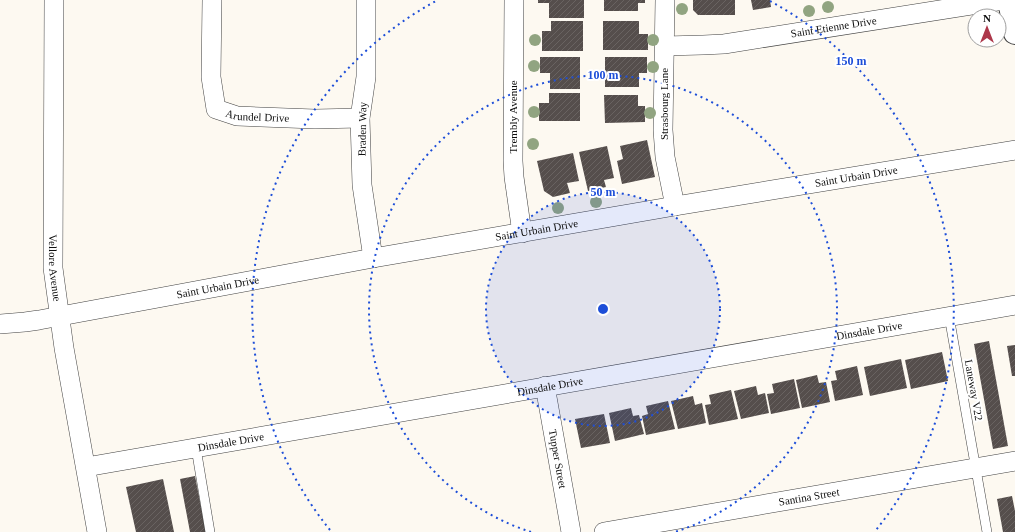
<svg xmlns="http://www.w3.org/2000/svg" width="1015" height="532" font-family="Georgia,serif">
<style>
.building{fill:url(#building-hatch)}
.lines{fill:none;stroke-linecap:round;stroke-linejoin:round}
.service-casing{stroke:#414141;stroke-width:10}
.minor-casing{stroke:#414141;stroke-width:20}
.tertiary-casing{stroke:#414141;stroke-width:24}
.service{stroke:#fff;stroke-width:9}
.minor{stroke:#fff;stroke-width:19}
.tertiary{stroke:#fff;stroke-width:22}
.tree{fill:#91a481}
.ring{fill:none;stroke:#1d4ed8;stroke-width:2;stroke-dasharray:2 4}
.labels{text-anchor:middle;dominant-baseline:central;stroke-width:4;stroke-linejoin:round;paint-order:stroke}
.street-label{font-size:11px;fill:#0e0e0e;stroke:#fff}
.centre{fill:#1d4ed8;stroke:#fff;stroke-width:2}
.ring-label{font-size:12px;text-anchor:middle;font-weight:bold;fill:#1d4ed8;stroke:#fff;stroke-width:4;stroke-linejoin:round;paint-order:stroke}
</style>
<defs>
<pattern id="building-hatch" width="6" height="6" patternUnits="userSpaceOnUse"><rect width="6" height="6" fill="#554e4c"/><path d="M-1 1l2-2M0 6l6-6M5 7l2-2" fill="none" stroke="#696361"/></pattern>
</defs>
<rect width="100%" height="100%" fill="#fdf9f1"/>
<!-- building -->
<g class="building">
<path d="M 538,0 L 584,0 L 584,18 L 549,18 L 549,3 L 538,3 Z"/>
<path d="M 604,0 L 645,0 L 645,3 L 638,3 L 638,11 L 604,11 Z"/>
<path d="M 693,0 L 735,0 L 735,15 L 698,15 L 693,10 Z"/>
<path d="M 751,0 L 770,0 L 771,7 L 753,10 Z"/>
<path d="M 551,21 L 583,21 L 583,51 L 542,51 L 542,31 L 551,31 Z"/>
<path d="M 603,21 L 639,21 L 639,34 L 648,34 L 648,50 L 603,50 Z"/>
<path d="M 540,57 L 580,57 L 580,89 L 550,89 L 550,73 L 540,73 Z"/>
<path d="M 605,57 L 647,57 L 647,73 L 639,73 L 639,87 L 605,87 Z"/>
<path d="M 549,93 L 580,93 L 580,121 L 539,121 L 539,103 L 549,103 Z"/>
<path d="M 604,95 L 638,95 L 638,106 L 645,106 L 645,122 L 605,123 Z"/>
<path d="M 647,140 L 655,177 L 622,184 L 617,161 L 623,159 L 620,146 Z"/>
<path d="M 607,146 L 614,178 L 604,180 L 606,187 L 588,191 L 579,152 Z"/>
<path d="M 573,153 L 579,181 L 567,183 L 570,193 L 553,197 L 544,191 L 537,161 Z"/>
<path d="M 989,341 L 1008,446 L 993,449 L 974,344 Z"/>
<path d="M 1015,345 L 1015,376 L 1012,376 L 1007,346 Z"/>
<path d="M 942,352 L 948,381 L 911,389 L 905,360 Z"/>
<path d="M 901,359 L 907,388 L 870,396 L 864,367 Z"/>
<path d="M 857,366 L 863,395 L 835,401 L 831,381 L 837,380 L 835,371 Z"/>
<path d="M 817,375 L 819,383 L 826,382 L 830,402 L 802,408 L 796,380 Z"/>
<path d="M 794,379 L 800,408 L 771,414 L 767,394 L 774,393 L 772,384 Z"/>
<path d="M 756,386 L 758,395 L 765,393 L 769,413 L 741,419 L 734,391 Z"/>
<path d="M 731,390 L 738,419 L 709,425 L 705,405 L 711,404 L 709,395 Z"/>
<path d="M 693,396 L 695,405 L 702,403 L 706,423 L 678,429 L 671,401 Z"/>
<path d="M 668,401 L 675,429 L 646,435 L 642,416 L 648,414 L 646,406 Z"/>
<path d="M 631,408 L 633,416 L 639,415 L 644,434 L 615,441 L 609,413 Z"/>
<path d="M 604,414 L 610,443 L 581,448 L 575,419 Z"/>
<path d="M 195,476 L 206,532 L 190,532 L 180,479 Z"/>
<path d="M 163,479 L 174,532 L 136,532 L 126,487 Z"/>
<path d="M 1012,496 L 1015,511 L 1015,532 L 1003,532 L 997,499 Z"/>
</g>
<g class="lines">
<defs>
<g id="service">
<path d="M 949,316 L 987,532"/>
<path d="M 196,448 L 210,532"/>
</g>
<g id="minor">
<path id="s1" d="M 54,0 L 53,268 L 64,348 L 97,532"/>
<path id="s2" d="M 212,0 L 211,77 L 216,109 L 237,116 L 315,119 L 360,118"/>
<path d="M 366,0 L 366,77 L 360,118 L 362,185 L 373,258"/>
<path d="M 514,0 L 513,161 L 514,177 L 522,233"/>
<path d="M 665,0 L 663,130 L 665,157 L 675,206"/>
<path id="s3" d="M 665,46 L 703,45 L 724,44 L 1003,0"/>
<path id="s4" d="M 0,324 L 25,322 L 39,320 L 373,258 L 675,206 L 1015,150"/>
<path id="s5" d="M 545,386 L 571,532"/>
<path id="s6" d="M 86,467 L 1015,305"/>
<path id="s7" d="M 604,532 L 1015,461"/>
</g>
<path id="tertiary" d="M 1009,0 L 1015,33"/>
</defs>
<!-- service casing -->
<use href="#service" class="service-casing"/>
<!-- minor casing -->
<use href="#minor" class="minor-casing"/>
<!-- tertiary casing -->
<use href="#tertiary" class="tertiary-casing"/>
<!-- service -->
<use href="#service" class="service"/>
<!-- minor -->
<use href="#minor" class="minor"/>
<!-- tertiary -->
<use href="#tertiary" class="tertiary"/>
</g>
<!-- trees -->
<g class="tree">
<circle cx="828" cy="7" r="6"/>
<circle cx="682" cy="9" r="6"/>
<circle cx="809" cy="11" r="6"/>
<circle cx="535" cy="40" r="6"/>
<circle cx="653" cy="40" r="6"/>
<circle cx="534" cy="66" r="6"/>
<circle cx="653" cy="67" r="6"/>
<circle cx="534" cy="112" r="6"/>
<circle cx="650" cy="113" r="6"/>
<circle cx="533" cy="144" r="6"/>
<circle cx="596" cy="202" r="6"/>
<circle cx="558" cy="208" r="6"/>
</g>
<!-- distance rings -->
<circle cx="603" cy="309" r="117" fill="#1d4ed8" fill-opacity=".12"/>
<g class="ring">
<circle cx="603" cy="309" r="117"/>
<path d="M531 532A234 234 0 1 1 675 532"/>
<path d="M330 530A351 351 0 0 1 436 1M770 1A351 351 0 0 1 876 530"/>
</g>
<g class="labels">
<!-- street labels -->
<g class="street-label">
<text stroke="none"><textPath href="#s3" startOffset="170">Saint Etienne Drive</textPath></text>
<text transform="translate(664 104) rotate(-90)">Strasbourg Lane</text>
<text stroke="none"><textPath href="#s2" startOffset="152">Arundel Drive</textPath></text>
<text transform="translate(513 117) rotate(-90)">Trembly Avenue</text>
<text transform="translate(362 129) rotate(-89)">Braden Way</text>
<text stroke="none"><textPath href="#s4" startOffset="869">Saint Urbain Drive</textPath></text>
<text stroke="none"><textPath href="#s4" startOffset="545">Saint Urbain Drive</textPath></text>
<text stroke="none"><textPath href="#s1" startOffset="268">Vellore Avenue</textPath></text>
<text stroke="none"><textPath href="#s4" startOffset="221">Saint Urbain Drive</textPath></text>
<text stroke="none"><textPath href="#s6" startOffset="795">Dinsdale Drive</textPath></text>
<text stroke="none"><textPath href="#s6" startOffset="471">Dinsdale Drive</textPath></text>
<text transform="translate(974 390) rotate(80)">Laneway V22</text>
<text stroke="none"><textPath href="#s6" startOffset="147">Dinsdale Drive</textPath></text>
<text stroke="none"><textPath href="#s5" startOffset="74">Tupper Street</textPath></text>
<text stroke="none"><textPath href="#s7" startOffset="208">Santina Street</textPath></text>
</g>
</g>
<circle cx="603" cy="309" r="6" class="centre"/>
<g class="ring-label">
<text x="851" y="65">150 m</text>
<text x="603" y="79">100 m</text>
<text x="603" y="196">50 m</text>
</g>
<!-- north arrow -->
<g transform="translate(987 28)"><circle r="19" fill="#ffffff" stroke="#9f9f9f"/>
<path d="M0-3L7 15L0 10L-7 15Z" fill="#ad374a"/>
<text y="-6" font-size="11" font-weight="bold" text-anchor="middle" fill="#0e0e0e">N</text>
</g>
</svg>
